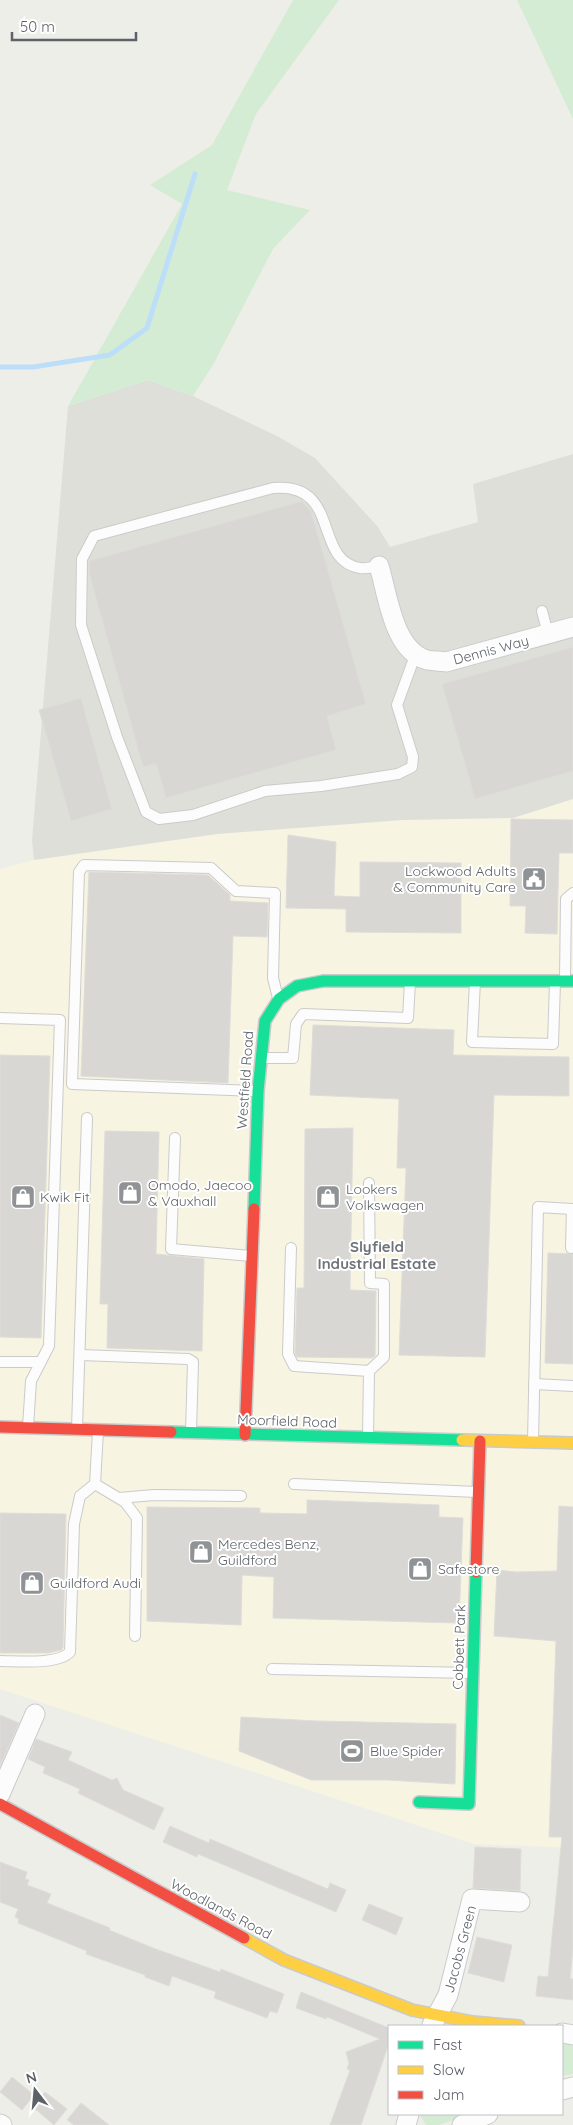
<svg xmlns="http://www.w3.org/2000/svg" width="573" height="2125" font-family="Quicksand,sans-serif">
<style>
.commercial{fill:#f7f4e2}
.industrial{fill:#dfdfda}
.green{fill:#d5ecd4}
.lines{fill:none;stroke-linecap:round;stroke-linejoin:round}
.stream{stroke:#bddef8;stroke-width:5}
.building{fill:#d8d7d4;stroke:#deddd8}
.lane-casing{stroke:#cacbca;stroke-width:12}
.street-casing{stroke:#cacbca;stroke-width:21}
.fast-casing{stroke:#c9cbca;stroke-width:14}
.slow-casing{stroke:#c9cbca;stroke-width:14}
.jam-casing{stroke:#c9cbca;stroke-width:14}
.lane{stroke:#fcfcfc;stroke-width:10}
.street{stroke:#fcfcfc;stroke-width:19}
.fast{stroke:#16e098;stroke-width:11}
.slow{stroke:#ffcf43;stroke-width:11}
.jam{stroke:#f24e42;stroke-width:11}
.labels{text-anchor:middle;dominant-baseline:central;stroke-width:4;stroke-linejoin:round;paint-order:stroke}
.street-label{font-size:14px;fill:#5d6268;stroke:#fff}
.poi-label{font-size:14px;fill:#5d6268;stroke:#fff;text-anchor:start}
.neighbourhood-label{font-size:15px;font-weight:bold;fill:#6e747a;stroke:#fff}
</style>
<rect width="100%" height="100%" fill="#eeeee9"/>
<!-- commercial -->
<path class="commercial" d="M 573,799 L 573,1848 L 474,1844 L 0,1689 L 0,869 L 34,860 L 217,834 L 402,820 L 513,818 Z"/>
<!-- industrial -->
<path class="industrial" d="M 148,380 L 193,396 L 277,436 L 315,458 L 378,527 L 390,547 L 478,522 L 473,484 L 573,454 L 573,799 L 513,818 L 402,820 L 217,834 L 34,860 L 32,840 L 68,406 Z"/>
<!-- green -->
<g class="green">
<path d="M 293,0 L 339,0 L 256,114 L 227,190 L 310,210 L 273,249 L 213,365 L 193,396 L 148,380 L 68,406 L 182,204 L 150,185 L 212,145 Z"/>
<path d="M 517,0 L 573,0 L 573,119 Z"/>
<path d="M 562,2042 L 573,2044 L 573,2074 L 563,2076 Z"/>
<path d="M 419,2114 L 469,2114 L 439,2125 L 426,2125 Z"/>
</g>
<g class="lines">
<!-- stream -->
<path class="stream" d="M 0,367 L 33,367 L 110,355 L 147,328 L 195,174"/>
</g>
<!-- building -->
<g class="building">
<path d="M 302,501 L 311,511 L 366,704 L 327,716 L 336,750 L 166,798 L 156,763 L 143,767 L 89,573 L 89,561 Z"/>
<path d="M 573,647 L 573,771 L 475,799 L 442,684 Z"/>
<path d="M 81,698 L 112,809 L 71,821 L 39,710 Z"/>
<path d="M 511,819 L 573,820 L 573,853 L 559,853 L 557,934 L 525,933 L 526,906 L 510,906 Z"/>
<path d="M 288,835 L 336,842 L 334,896 L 360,897 L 360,862 L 461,863 L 461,933 L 346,932 L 346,909 L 286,908 Z"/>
<path d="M 89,872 L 208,875 L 230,895 L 230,901 L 268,903 L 267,937 L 233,936 L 228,1083 L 81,1076 Z"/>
<path d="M 313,1025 L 454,1030 L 453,1055 L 569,1057 L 569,1096 L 494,1095 L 485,1357 L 399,1355 L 406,1168 L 397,1168 L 399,1099 L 310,1095 Z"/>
<path d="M 0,1055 L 50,1056 L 41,1338 L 0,1337 Z"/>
<path d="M 353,1128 L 350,1290 L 376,1291 L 375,1356 L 372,1358 L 297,1357 L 295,1353 L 297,1288 L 304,1288 L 305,1129 Z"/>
<path d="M 105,1131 L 159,1132 L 156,1254 L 204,1259 L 202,1351 L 107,1348 L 108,1304 L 100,1304 Z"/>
<path d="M 548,1253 L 573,1254 L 573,1364 L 545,1363 Z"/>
<path d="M 307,1500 L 439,1505 L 439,1517 L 463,1518 L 459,1623 L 273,1618 L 274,1577 L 242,1575 L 241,1625 L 147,1621 L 147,1507 L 260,1508 L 260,1513 L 307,1514 Z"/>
<path d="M 559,1506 L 573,1507 L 573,1948 L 570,1979 L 573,1979 L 573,2000 L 536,1996 L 538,1976 L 548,1977 L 562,1837 L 549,1837 L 556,1641 L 494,1636 L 497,1570 L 516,1572 L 557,1571 Z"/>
<path d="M 0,1513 L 66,1514 L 63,1648 L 61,1650 L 48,1653 L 0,1653 Z"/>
<path d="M 0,1715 L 19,1723 L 0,1766 Z"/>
<path d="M 241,1717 L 317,1721 L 456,1724 L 455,1784 L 388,1780 L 311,1780 L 239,1751 Z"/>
<path d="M 36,1739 L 72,1752 L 68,1760 L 112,1780 L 117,1778 L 123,1790 L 164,1808 L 154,1830 L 78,1793 L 80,1789 L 43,1773 L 45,1767 L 28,1759 Z"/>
<path d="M 170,1826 L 209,1843 L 210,1839 L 328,1889 L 330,1883 L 346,1890 L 336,1912 L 198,1854 L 197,1857 L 163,1842 Z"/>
<path d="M 475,1847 L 521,1849 L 520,1891 L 473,1888 Z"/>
<path d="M 0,1862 L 27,1872 L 25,1879 L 29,1880 L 27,1885 L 51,1894 L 47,1903 L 110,1928 L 109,1930 L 153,1948 L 220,1972 L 221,1969 L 284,1994 L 277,2013 L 270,2011 L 267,2018 L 214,1998 L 216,1992 L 172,1976 L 169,1986 L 145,1977 L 145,1975 L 86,1954 L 87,1951 L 18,1923 L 19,1919 L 15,1917 L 18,1909 L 0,1902 Z"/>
<path d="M 369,1904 L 403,1918 L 396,1935 L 362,1920 Z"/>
<path d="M 477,1937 L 512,1945 L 504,1982 L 468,1973 Z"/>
<path d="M 301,1992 L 389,2028 L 389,2043 L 361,2125 L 330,2125 L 350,2070 L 347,2069 L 349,2063 L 346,2052 L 380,2039 L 327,2017 L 326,2019 L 296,2008 Z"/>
<path d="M 12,2077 L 34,2095 L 22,2110 L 0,2092 Z"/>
<path d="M 45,2092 L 67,2109 L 54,2125 L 33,2107 Z"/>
<path d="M 81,2103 L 109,2125 L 74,2125 L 67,2120 Z"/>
</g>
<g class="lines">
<defs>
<g id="lane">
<path d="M 379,566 C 373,567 366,569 360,568 C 312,560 342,482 273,488 L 94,536 L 82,559 L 81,625 L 117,737 L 146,812 L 159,819 L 193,815 L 265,791 L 321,786 L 398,774 L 412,767 L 413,757 L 397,705 L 416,653"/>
<path d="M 542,611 L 548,634"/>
<path d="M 565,979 L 566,899 L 573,893"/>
<path d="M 475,981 L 472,1042 L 553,1044 L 555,982"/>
<path d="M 0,1018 L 60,1020 L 49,1346 L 31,1381 L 28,1427"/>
<path d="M 261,1058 L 293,1058 L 296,1024 L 303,1014 L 408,1018 L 410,982"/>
<path d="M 257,1091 L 72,1084 L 79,872 L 84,865 L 211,868 L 236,891 L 275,893 L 273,978 L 278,998"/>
<path d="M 175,1138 L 171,1249 L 251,1256"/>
<path d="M 291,1248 L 288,1354 L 294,1366 L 369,1371"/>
<path d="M 80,1355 L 188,1359 L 193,1362 L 191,1432"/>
<path d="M 0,1362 L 40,1362"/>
<path d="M 534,1384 L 573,1386"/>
<path d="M 77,1428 L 87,1118"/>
<path d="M 98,1431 L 95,1484 L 125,1502 L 137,1518 L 135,1636"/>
<path d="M 368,1437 L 369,1371 L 384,1357 L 384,1284 L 370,1283 L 369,1183"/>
<path d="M 533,1441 L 538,1207 L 572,1209 L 571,1248"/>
<path d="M 294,1484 L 477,1492"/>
<path d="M 119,1498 L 154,1495 L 241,1496"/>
<path d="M 0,1661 C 18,1661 58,1665 70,1652 L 74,1524 L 80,1496 L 95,1484"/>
<path d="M 272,1669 L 472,1673"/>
</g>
<g id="street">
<path d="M 379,566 C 388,595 393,650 427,660 C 433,661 440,661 446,662 L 573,627"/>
<path d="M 0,1794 L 35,1714"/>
<path d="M 432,2025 L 448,1995 L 472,1899 L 520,1902"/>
<path d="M 562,2033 L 573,2035"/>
<path d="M 562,2090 L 573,2087"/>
<path d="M 0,2124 L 2,2125"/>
<path d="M 406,2125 L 409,2114"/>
<path d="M 462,2125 L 488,2114"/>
</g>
<g id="fast">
<path d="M 254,1209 L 258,1091 L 265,1021 L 279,999 L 297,986 L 323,981 L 573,981"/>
<path d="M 171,1432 L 462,1440"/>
<path d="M 419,1802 L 469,1804 L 476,1572"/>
</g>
<g id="slow">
<path d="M 462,1440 L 573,1443"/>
<path d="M 244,1938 L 284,1960 L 412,2010 L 473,2022 L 519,2026"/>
</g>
<g id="jam">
<path d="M 0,1427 L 171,1432"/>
<path d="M 245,1435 L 254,1209"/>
<path d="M 476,1572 L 480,1441"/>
<path d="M 0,1804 L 244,1938"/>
</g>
</defs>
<!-- lane casing -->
<use href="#lane" class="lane-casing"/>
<!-- street casing -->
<use href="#street" class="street-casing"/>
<!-- fast casing -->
<use href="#fast" class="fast-casing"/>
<!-- slow casing -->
<use href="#slow" class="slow-casing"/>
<!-- jam casing -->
<use href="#jam" class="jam-casing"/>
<!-- lane -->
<use href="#lane" class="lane"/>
<!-- street -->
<use href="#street" class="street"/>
<!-- fast -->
<use href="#fast" class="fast"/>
<!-- slow -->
<use href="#slow" class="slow"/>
<!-- jam -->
<use href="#jam" class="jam"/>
</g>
<!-- icons -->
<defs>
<symbol id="civic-square" viewBox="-11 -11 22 22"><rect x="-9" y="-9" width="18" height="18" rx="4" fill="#909395" stroke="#fff"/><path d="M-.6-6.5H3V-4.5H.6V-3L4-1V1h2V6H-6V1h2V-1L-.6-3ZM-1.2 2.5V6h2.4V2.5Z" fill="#fff"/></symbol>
<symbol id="shop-square" viewBox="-11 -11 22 22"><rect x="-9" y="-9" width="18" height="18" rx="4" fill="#909395" stroke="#fff"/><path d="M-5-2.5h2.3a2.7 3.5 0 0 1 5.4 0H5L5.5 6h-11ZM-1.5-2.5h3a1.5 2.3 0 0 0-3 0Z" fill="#fff"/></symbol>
<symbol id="stadium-square" viewBox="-11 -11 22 22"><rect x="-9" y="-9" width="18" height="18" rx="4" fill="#909395" stroke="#fff"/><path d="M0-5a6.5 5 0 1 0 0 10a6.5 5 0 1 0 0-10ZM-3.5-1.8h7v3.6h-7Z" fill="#fff"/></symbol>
</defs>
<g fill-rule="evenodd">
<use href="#civic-square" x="520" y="865" width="28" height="28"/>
<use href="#shop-square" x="116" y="1179" width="28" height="28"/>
<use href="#shop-square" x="9" y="1183" width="28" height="28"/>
<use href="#shop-square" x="314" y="1183" width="28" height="28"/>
<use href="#shop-square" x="187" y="1538" width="28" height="28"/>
<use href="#shop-square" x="406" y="1555" width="28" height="28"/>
<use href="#shop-square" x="18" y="1569" width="28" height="28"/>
<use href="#stadium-square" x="338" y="1737" width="28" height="28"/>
</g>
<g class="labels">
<!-- street labels -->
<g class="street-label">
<text transform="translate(491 650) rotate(-15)">Dennis Way</text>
<text transform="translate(245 1080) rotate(-86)">Westfield Road</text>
<text transform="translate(287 1421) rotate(2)">Moorfield Road</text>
<text transform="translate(459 1647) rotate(-88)">Cobbett Park</text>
<text transform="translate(221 1909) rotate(28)">Woodlands Road</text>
<text transform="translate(460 1949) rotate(-75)">Jacobs Green</text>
</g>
<!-- poi labels -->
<g class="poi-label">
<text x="516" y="871" text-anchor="end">Lockwood Adults<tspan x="516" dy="16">&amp; Community Care</tspan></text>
<text x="148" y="1185">Omodo, Jaecoo<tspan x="148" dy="16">&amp; Vauxhall</tspan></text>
<text x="346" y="1189">Lookers<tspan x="346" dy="16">Volkswagen</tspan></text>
<text x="40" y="1197">Kwik Fit</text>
<text x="218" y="1544">Mercedes Benz,<tspan x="218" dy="16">Guildford</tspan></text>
<text x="438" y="1569">Safestore</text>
<text x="50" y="1583">Guildford Audi</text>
<text x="370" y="1751">Blue Spider</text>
</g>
<!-- neighbourhood labels -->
<g class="neighbourhood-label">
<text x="377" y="1246">Slyfield<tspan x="377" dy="17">Industrial Estate</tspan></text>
</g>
</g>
<!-- legend -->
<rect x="388" y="2025" width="175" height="90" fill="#ffffff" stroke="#bec0c3"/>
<rect x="398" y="2041" width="25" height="8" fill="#16e098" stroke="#bec0c3"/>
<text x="433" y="2050" font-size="15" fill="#5d6268">Fast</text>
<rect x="398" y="2066" width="25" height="8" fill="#ffcf43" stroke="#bec0c3"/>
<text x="433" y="2075" font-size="15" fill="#5d6268">Slow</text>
<rect x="398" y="2091" width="25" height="8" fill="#f24e42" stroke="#bec0c3"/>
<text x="433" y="2100" font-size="15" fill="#5d6268">Jam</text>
<!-- north arrow -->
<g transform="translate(35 2090) rotate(344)" stroke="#ffffff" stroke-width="4" paint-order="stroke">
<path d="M0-4L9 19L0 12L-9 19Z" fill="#5d6268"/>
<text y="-8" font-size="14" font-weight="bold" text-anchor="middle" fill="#5d6268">N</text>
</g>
<!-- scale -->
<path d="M12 32v8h124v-8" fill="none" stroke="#5d6268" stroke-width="2.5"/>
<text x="20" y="32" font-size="15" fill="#5d6268" stroke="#ffffff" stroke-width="4" paint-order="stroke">50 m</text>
</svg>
